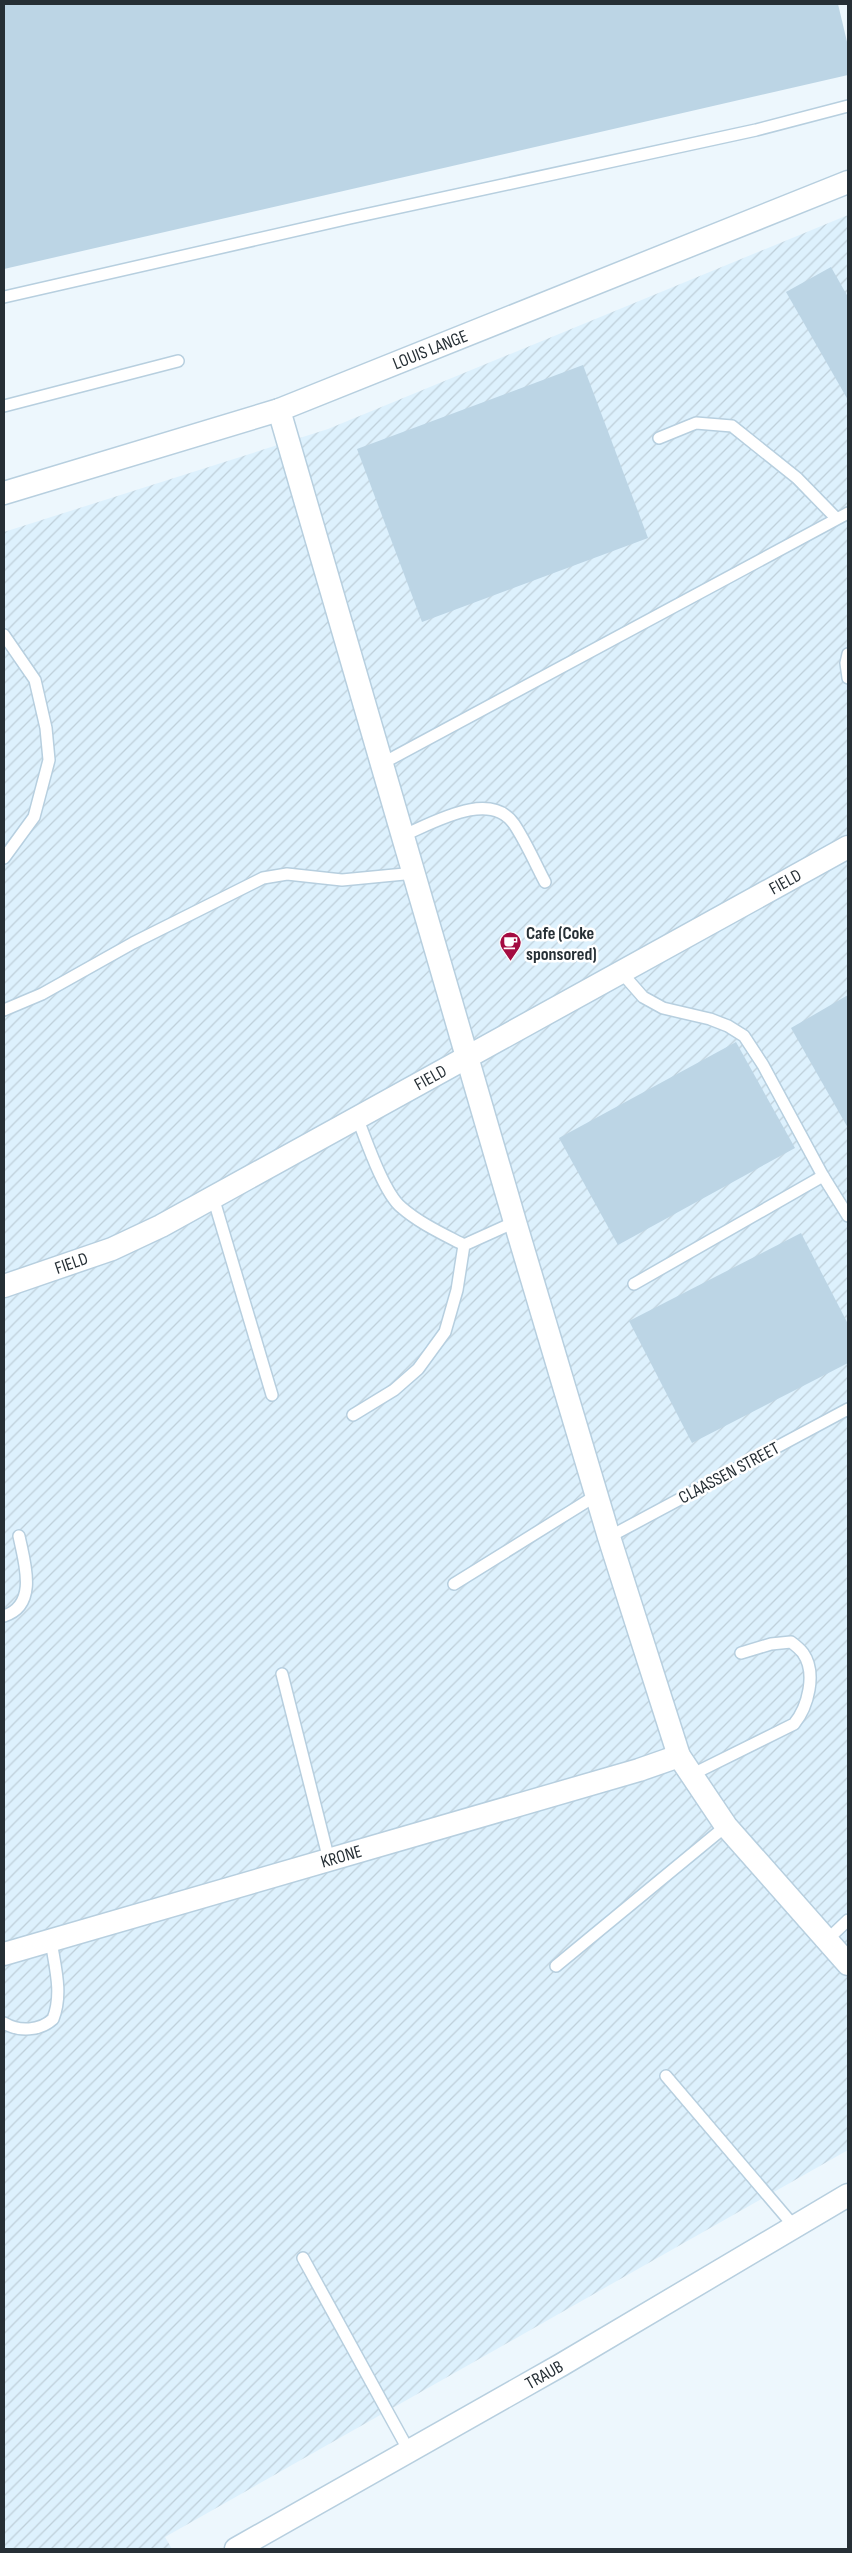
<svg xmlns="http://www.w3.org/2000/svg" width="852" height="2553" font-family="'Sofia Sans Condensed',sans-serif">
<style>
.industrial{fill:url(#industrial-furrows)}
.building{fill:#bcd5e5}
.lines{fill:none;stroke-linecap:round;stroke-linejoin:round}
.lane-casing{stroke:#b7cfdf;stroke-width:14}
.street-casing{stroke:#b7cfdf;stroke-width:25}
.lane{stroke:#fff;stroke-width:11}
.street{stroke:#fff;stroke-width:22}
.labels{text-anchor:middle;dominant-baseline:central;stroke-width:5;stroke-linejoin:round;paint-order:stroke}
.street-label{font-size:18px;fill:#262f35;stroke:#fff}
.poi-label{font-size:18px;font-weight:bold;fill:#262f35;stroke:#fff;text-anchor:start}
</style>
<defs>
<pattern id="industrial-furrows" width="10" height="10" patternUnits="userSpaceOnUse" patternTransform="scale(1.25)"><rect width="10" height="10" fill="#ddf1fd"/><path d="M-1 1l2-2M0 10L10 0M9 11l2-2" fill="none" stroke="#becfd9"/></pattern>
</defs>
<rect width="100%" height="100%" fill="#edf7fd"/>
<!-- industrial -->
<path class="industrial" d="M 848,215 L 848,2150 L 165,2537 L 172,2549 L 4,2549 L 4,532 L 328,429 Z"/>
<!-- building -->
<g class="building">
<path d="M 4,4 L 838,4 L 848,46 L 848,75 L 4,269 Z"/>
<path d="M 831,267 L 848,297 L 848,400 L 786,292 Z"/>
<path d="M 583,365 L 648,538 L 422,622 L 357,449 Z"/>
<path d="M 848,995 L 848,1128 L 791,1028 Z"/>
<path d="M 736,1042 L 795,1148 L 618,1245 L 559,1138 Z"/>
<path d="M 801,1233 L 848,1324 L 848,1363 L 692,1443 L 629,1321 Z"/>
</g>
<g class="lines">
<defs>
<g id="lane">
<path d="M 4,297 L 350,218 L 756,130 L 848,106"/>
<path d="M 4,406 L 178,361"/>
<path d="M 659,438 L 696,423 L 732,426 L 797,478 L 836,518"/>
<path d="M 4,635 L 35,680 L 46,728 L 49,760 L 34,817 L 4,858"/>
<path d="M 848,654 L 846,663 L 848,678"/>
<path d="M 383,763 L 848,513"/>
<path d="M 404,835 C 433,823 490,789 514,824 C 526,842 535,863 545,882"/>
<path d="M 621,972 L 643,997 L 663,1008 L 710,1019 L 728,1026 L 744,1036 L 763,1065 L 823,1176 L 848,1216"/>
<path d="M 4,1010 L 42,994 L 133,943 L 263,878 L 287,874 L 342,880 L 415,873"/>
<path d="M 357,1117 C 366,1140 384,1193 401,1207 C 419,1223 443,1234 464,1245 L 515,1222"/>
<path d="M 213,1197 L 272,1395"/>
<path d="M 634,1284 L 823,1176"/>
<path d="M 353,1415 L 394,1390 L 418,1369 L 445,1332 L 457,1290 L 464,1245"/>
<path d="M 609,1537 L 848,1409"/>
<path d="M 454,1584 L 597,1495"/>
<path d="M 4,1616 C 39,1605 24,1561 19,1536"/>
<path d="M 282,1674 L 329,1860"/>
<path d="M 691,1775 L 794,1724 C 808,1707 817,1673 803,1653 C 800,1649 795,1645 791,1642 L 771,1644 L 741,1653"/>
<path d="M 827,1940 L 848,1920"/>
<path d="M 556,1966 L 726,1826"/>
<path d="M 4,2023 C 19,2032 40,2031 53,2019 C 63,1994 55,1967 51,1941"/>
<path d="M 666,2076 L 793,2225"/>
<path d="M 303,2258 L 409,2451"/>
</g>
<g id="street">
<path d="M 279,410 L 515,1222 L 609,1537 L 679,1756 L 726,1826 L 848,1964"/>
<path id="s1" d="M 4,493 L 279,410 L 848,182"/>
<path id="s2" d="M 4,1286 L 112,1249 L 161,1226 L 848,847"/>
<path id="s3" d="M 4,1954 L 639,1770 L 679,1756"/>
<path id="s4" d="M 236,2549 L 561,2365 L 848,2195"/>
</g>
</defs>
<!-- lane casing -->
<use href="#lane" class="lane-casing"/>
<!-- street casing -->
<use href="#street" class="street-casing"/>
<!-- lane -->
<use href="#lane" class="lane"/>
<!-- street -->
<use href="#street" class="street"/>
</g>
<!-- icons -->
<defs>
<symbol id="cafe-pin" viewBox="-11 -11 22 30"><path d="M0 17L-7.5 6A9.5 9.5 0 1 1 7.5 6Z" fill="#a40b41" stroke="#fff"/><path d="M-5.5-4.5H6V0H3Q3 3.5 0 3.5H-2.5Q-5.5 3.5-5.5 0ZM3-3.2v2h1.7v-2ZM-6 4.5H4V6H-6Z" fill="#fff"/></symbol>
</defs>
<g fill-rule="evenodd">
<use href="#cafe-pin" x="498" y="930" width="25" height="34"/>
</g>
<g class="labels">
<!-- street labels -->
<g class="street-label">
<text stroke="none"><textPath href="#s1" startOffset="450">LOUIS LANGE</textPath></text>
<text stroke="none"><textPath href="#s2" startOffset="881">FIELD</textPath></text>
<text stroke="none"><textPath href="#s2" startOffset="476">FIELD</textPath></text>
<text stroke="none"><textPath href="#s2" startOffset="71">FIELD</textPath></text>
<text transform="translate(729 1473) rotate(-28)">CLAASSEN STREET</text>
<text stroke="none"><textPath href="#s3" startOffset="351">KRONE</textPath></text>
<text stroke="none"><textPath href="#s4" startOffset="354">TRAUB</textPath></text>
</g>
<!-- poi labels -->
<g class="poi-label">
<text x="526" y="933">Cafe (Coke<tspan x="526" dy="21">sponsored)</tspan></text>
</g>
</g>
<!-- border -->
<rect width="852" height="2553" fill="none" stroke="#262f35" stroke-width="10"/>
</svg>
